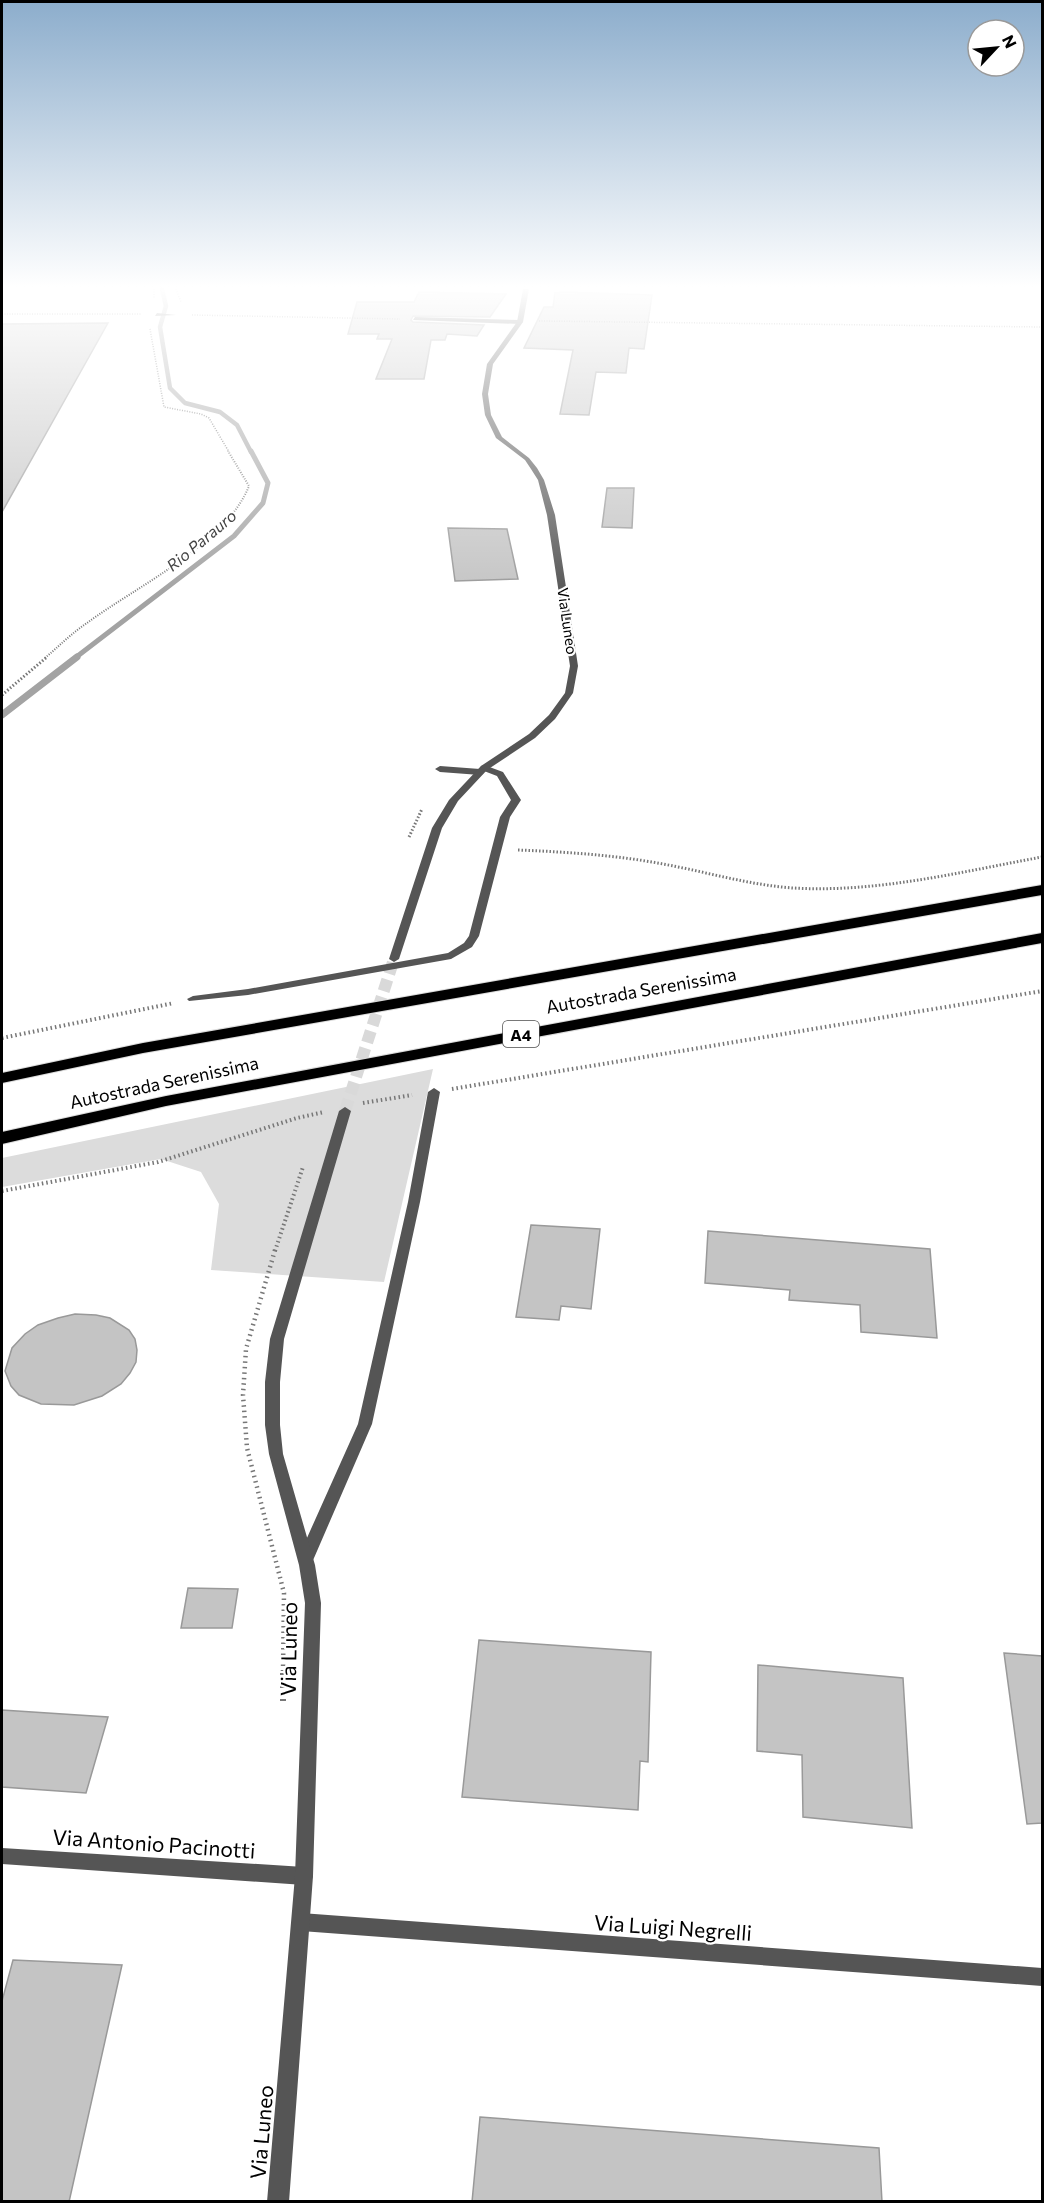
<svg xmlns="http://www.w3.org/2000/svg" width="1044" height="2203" font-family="Commissioner,sans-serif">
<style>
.green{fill:#dcdcdc}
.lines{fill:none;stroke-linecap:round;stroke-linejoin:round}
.stream-far2{stroke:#a3a3a3;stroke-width:4.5}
.stream-far1{stroke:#a3a3a3;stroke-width:5}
.stream{stroke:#a3a3a3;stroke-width:7}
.building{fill:#c4c4c4;stroke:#999;stroke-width:1.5}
.tertiary-tunnel{stroke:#d9d9d9;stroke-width:12;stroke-dasharray:12 6;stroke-linecap:butt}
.motorway-casing{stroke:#dbdbdb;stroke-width:2}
.path-far5{stroke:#777;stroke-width:1.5;stroke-dasharray:1 1.5;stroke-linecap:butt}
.path-far4{stroke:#777;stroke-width:2;stroke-dasharray:1 1.5;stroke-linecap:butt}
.path-far3{stroke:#777;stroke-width:3;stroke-dasharray:1.5 2;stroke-linecap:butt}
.path-far2{stroke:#777;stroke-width:4;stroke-dasharray:1.5 3;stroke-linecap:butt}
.path-far1{stroke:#777;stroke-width:4.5;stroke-dasharray:1.5 4;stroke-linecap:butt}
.path{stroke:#777;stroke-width:6;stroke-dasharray:2 4.5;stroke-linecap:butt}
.service{fill:#555;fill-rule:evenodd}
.minor{fill:#555;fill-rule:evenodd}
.tertiary{fill:#555;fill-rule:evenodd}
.motorway{fill:#000;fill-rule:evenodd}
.labels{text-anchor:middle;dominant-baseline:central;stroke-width:4.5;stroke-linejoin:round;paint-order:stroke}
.far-street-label{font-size:15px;fill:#000;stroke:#fff}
.far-water-label{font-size:16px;font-style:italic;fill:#444;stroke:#fff}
.shield{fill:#fff;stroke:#4c4c4c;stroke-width:1.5}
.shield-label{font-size:16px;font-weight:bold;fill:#000}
.street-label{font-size:18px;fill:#000;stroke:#fff}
.near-street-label{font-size:21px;fill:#000;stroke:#fff}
</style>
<rect width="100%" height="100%" fill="#fff"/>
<!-- green -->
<path class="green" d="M 433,1069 L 384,1282 L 211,1270 L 219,1204 L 201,1172 L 161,1159 L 2,1187 L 2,1158 Z"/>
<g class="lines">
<!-- stream-far2 -->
<path class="stream-far2" d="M 162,289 L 166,306 L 160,327 L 170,388 L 185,403 L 220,412 L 237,425 L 251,452"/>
<!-- stream-far1 -->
<path class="stream-far1" d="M 75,658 L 234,536 L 263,503 L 268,483 L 251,451"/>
<!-- stream -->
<path class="stream" d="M 2,715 L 77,657"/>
</g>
<!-- building -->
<g class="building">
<path d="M 419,292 L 506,294 L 490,317 L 413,316 L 411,320 L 413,322 L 484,325 L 477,336 L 447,334 L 445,340 L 431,340 L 424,379 L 376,379 L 392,339 L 377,339 L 379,334 L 348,334 L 357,302 L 414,302 Z"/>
<path d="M 564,292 L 652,295 L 644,349 L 629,348 L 626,373 L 596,372 L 589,415 L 560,414 L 573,350 L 524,348 L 544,307 L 553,307 L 555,293 Z"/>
<path d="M 108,323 L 2,512 L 2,324 Z"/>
<path d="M 607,488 L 634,488 L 632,528 L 602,527 Z"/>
<path d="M 448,528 L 507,529 L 518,579 L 455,581 Z"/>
<path d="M 531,1225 L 600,1229 L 591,1309 L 561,1306 L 559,1320 L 516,1317 Z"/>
<path d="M 708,1231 L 930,1249 L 937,1338 L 861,1332 L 860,1305 L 789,1300 L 790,1290 L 705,1283 Z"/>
<path d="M 75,1314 L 96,1315 L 110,1318 L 129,1330 L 135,1339 L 137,1350 L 136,1362 L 130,1373 L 121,1384 L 102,1396 L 74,1405 L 41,1404 L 19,1395 L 11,1386 L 5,1371 L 12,1348 L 25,1334 L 38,1325 L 58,1318 Z"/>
<path d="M 188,1588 L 238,1589 L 232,1628 L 181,1628 Z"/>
<path d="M 479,1640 L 651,1652 L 648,1762 L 640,1761 L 638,1810 L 462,1797 Z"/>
<path d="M 1004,1653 L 1042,1656 L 1042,1823 L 1027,1824 Z"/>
<path d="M 758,1665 L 903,1678 L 912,1828 L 803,1817 L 802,1755 L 757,1751 Z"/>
<path d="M 2,1710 L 108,1717 L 86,1793 L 2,1787 Z"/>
<path d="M 13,1960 L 122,1965 L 69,2202 L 2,2202 L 2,2001 Z"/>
<path d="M 480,2117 L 879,2148 L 882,2202 L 472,2202 Z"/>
</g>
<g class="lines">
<!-- tertiary-tunnel -->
<path class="tertiary-tunnel" d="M 345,1111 L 394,959"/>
<defs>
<g id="motorway">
<path d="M 1042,885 L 1042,895 L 143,1053 L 2,1083 L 2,1073 L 143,1043 Z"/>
<path d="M 1042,933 L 1042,943 L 166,1106 L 2,1144 L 2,1132 L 166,1096 Z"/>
</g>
</defs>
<!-- motorway casing -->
<use href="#motorway" class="motorway-casing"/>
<!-- path-far5 -->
<g class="path-far5">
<path d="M 154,289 L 154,299"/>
<path d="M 176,289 L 181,302"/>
<path d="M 2,314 L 142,314"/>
<path d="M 192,315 L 400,319"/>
<path d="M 539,321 L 1042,327"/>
<path d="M 150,329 L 164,407 L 201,414 L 209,418 L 229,452"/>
</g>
<!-- path-far4 -->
<path class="path-far4" d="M 45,658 C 59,646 72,633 87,623 C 137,586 226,544 249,486 L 228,451"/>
<!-- path-far3 -->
<g class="path-far3">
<path d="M 2,695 L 47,657"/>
<path d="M 409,837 L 422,809"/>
<path d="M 518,850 C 567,852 615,855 663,864 C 707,872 749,885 793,888 C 877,893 960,872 1042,857"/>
</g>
<!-- path-far2 -->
<g class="path-far2">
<path d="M 2,1038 L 174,1003"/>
<path d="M 452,1089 L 1042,991"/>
<path d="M 363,1103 L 412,1095"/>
<path d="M 2,1191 L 158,1162 L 297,1118 L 324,1112"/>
<path d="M 275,1251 L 303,1167"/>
</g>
<!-- path-far1 -->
<path class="path-far1" d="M 275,1250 L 246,1349 L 243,1395 L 247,1448 L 284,1593 L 283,1671"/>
<!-- path -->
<path class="path" d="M 283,1701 L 283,1670"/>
<!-- service -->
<g class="service">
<path d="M 484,765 L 503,772 L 521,800 L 510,817 L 479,936 L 472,947 L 451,959 L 248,995 L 189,1001 L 187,999 L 193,996 L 248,989 L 448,953 L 464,943 L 469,936 L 500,817 L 511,800 L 497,776 L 484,771 L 483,774 L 480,775 L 440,772 L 435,769 L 440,766 L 480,769 L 481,766 Z"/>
<path d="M 434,1088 L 440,1092 L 420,1202 L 372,1424 L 314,1558 L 312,1562 L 306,1564 L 300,1562 L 298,1558 L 358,1424 L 408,1202 L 428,1092 Z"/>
</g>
<!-- minor -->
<g class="minor">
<path d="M 157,313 L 176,315 L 155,316 Z"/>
<path d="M 415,317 L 520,320 L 523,322 L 520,324 L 413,320 Z"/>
<path d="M 2,1848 L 304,1867 L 311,1870 L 313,1876 L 311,1882 L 304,1885 L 2,1864 Z"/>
<path d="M 301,1913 L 1042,1968 L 1042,1986 L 301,1931 L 294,1928 L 292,1922 L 294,1916 Z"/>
</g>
<!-- tertiary -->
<g class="tertiary">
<path d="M 523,289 L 529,289 L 523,322 L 493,364 L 488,394 L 491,415 L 502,437 L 529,458 L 537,468 L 544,480 L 555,515 L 578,666 L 573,693 L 555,719 L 535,738 L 487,770 L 458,801 L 442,828 L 399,959 L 394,962 L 389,959 L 432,828 L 449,800 L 481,766 L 529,734 L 549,715 L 565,693 L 570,666 L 547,515 L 538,480 L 531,469 L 525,460 L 496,438 L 485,415 L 482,394 L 487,364 L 517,322 Z"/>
<path d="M 345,1107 L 351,1111 L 284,1339 L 280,1382 L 280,1425 L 283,1454 L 315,1565 L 321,1603 L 313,1876 L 289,2202 L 267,2202 L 295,1876 L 305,1603 L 299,1565 L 269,1454 L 265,1425 L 265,1382 L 270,1339 L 339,1111 Z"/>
</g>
<!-- motorway -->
<use href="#motorway" class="motorway"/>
</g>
<!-- sky -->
<linearGradient id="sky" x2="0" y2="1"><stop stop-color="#8cadcc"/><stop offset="0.48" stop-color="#fff"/><stop offset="1" stop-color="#fff" stop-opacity="0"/></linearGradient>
<rect width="1044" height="597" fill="url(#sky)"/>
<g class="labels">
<!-- far-street labels -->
<g class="far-street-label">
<text transform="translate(568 621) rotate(82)">Via Luneo</text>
</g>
<!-- far-water labels -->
<g class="far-water-label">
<text transform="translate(201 540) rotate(-40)">Rio Parauro</text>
</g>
<!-- shield labels -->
<rect class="shield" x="503" y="1021" width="36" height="26" rx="4.5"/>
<g class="shield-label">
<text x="521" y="1034">A4</text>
</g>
<!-- street labels -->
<g class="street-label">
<text transform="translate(641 990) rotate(-10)">Autostrada Serenissima</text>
<text transform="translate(164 1082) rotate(-12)">Autostrada Serenissima</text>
</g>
<!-- near-street labels -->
<g class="near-street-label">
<text transform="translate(288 1649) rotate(-89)">Via Luneo</text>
<text transform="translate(154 1843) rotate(4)">Via Antonio Pacinotti</text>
<text transform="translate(673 1927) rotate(4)">Via Luigi Negrelli</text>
<text transform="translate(261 2132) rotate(-85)">Via Luneo</text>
</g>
</g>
<!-- border -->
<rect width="1044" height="2203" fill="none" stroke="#000000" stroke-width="6"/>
<!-- north arrow -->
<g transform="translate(996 48) rotate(64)"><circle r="28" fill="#ffffff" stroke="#999999" stroke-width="1.5"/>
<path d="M0-4.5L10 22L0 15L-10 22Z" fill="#000000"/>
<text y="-9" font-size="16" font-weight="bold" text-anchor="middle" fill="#000000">N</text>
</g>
</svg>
